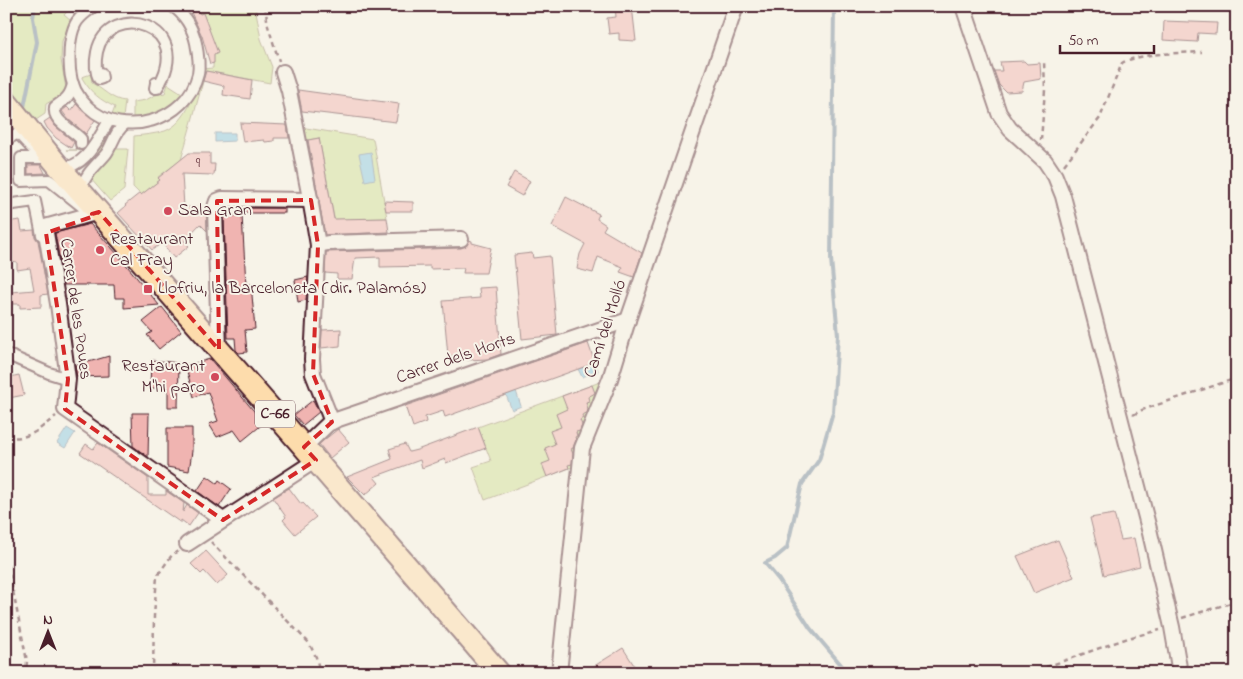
<svg xmlns="http://www.w3.org/2000/svg" width="1243" height="679" font-family="'Indie Flower',sans-serif">
<style>
.green{fill:#cde095;stroke:#8c8060}
.water{fill:#84c7e5;stroke:#6d849b}
.lines{fill:none;stroke-linecap:round;stroke-linejoin:round}
.stream{stroke:#6d849b;stroke-width:4}
.building{fill:#f0b4b1;stroke:#4a1f2b}
.pedestrian-casing{stroke:#4a1f2b;stroke-width:14}
.minor-casing{stroke:#4a1f2b;stroke-width:18}
.primary-casing{stroke:#4a1f2b;stroke-width:25}
.path{stroke:#4a1f2b;stroke-width:2.5;stroke-dasharray:5 4;stroke-linecap:butt}
.pedestrian{stroke:#f7f3e8;stroke-width:10}
.minor{stroke:#f7f3e8;stroke-width:14}
.primary{stroke:#fddcac;stroke-width:21}
.marked{fill:none;stroke:#d62828;stroke-width:4;stroke-dasharray:10 6;stroke-linejoin:round}
.poi-dot{fill:#d1495b;stroke:#f7f3e8;stroke-width:2}
.labels{text-anchor:middle;dominant-baseline:central;stroke-width:4;stroke-linejoin:round;paint-order:stroke}
.number-label{font-size:15px;fill:#74444c}
.shield{fill:#f7f3e8;stroke:#7e5f64;stroke-width:1}
.shield-label{font-size:16px;font-weight:bold;fill:#4a1f2b}
.poi-label{font-size:18px;fill:#4a1f2b;stroke:#f7f3e8;text-anchor:start}
.street-label{font-size:18px;fill:#4a1f2b;stroke:#f7f3e8}
</style>
<rect width="100%" height="100%" fill="#f7f3e8"/>
<filter id="ink" filterUnits="userSpaceOnUse"><feTurbulence type="fractalNoise" baseFrequency=".02" numOctaves="2"/><feDisplacementMap in="SourceGraphic" scale="10" xChannelSelector="R" yChannelSelector="G"/><feConvolveMatrix kernelMatrix="1 2 1 2 8 2 1 2 1" color-interpolation-filters="sRGB"/></filter>
<g filter="url(#ink)">
<!-- green -->
<g class="green">
<path d="M 6,6 L 72,6 L 64,15 L 71,21 L 62,41 L 61,60 L 66,88 L 63,94 L 46,104 L 45,114 L 6,140 Z"/>
<path d="M 193,6 L 255,6 L 261,39 L 272,67 L 270,83 L 206,71 L 181,160 L 158,177 L 160,180 L 141,195 L 133,187 L 134,136 C 144,135 155,134 165,131 C 187,123 197,89 202,69 L 213,68 C 214,45 210,22 193,6 Z"/>
<path d="M 91,74 L 92,83 C 103,89 112,100 125,101 L 123,118 L 112,115 L 115,107 C 100,100 91,93 82,78 L 82,77 Z"/>
<path d="M 168,84 L 182,93 C 170,108 153,117 133,118 L 133,102 L 146,100 L 155,95 L 165,93 Z"/>
<path d="M 300,127 L 373,139 L 387,218 L 352,219 L 354,234 L 337,234 L 319,138 L 303,141 Z"/>
<path d="M 108,129 L 111,129 L 112,132 L 103,149 L 128,149 L 124,190 L 110,201 L 90,178 L 114,149 L 103,150 L 90,163 L 81,166 L 96,150 L 66,150 L 97,150 L 103,141 Z"/>
<path d="M 600,382 L 579,442 L 575,466 L 485,500 L 473,467 L 491,461 L 478,427 Z"/>
</g>
<!-- water -->
<g class="water">
<path d="M 215,133 L 235,133 L 235,141 L 215,142 Z"/>
<path d="M 371,152 L 375,179 L 365,181 L 359,154 Z"/>
<path d="M 595,363 L 598,371 L 582,377 L 578,369 Z"/>
<path d="M 516,391 L 521,406 L 512,410 L 506,395 Z"/>
<path d="M 67,428 L 75,433 L 65,448 L 57,443 Z"/>
</g>
<g class="lines">
<!-- stream -->
<g class="stream">
<path d="M 834,6 L 831,259 L 838,335 L 833,412 L 819,460 L 802,484 L 787,548 L 775,558 L 765,563 L 779,580 L 810,628 L 848,673"/>
<path d="M 24,107 L 37,42 L 33,18 L 35,6"/>
</g>
</g>
<!-- building -->
<g class="building">
<path d="M 188,6 L 195,6 L 200,14 L 203,13 L 218,53 L 214,55 L 214,63 L 210,64 L 202,36 Z"/>
<path d="M 615,6 L 632,6 L 636,41 L 619,40 L 619,33 L 609,34 L 607,18 L 616,17 Z"/>
<path d="M 1164,21 L 1217,23 L 1216,34 L 1198,33 L 1197,42 L 1163,40 Z"/>
<path d="M 1024,61 L 1027,64 L 1040,63 L 1041,79 L 1024,82 L 1022,91 L 1006,92 L 999,85 L 994,71 L 1002,71 L 1000,62 Z"/>
<path d="M 206,71 L 252,80 L 250,99 L 223,95 L 224,86 L 203,81 Z"/>
<path d="M 298,90 L 399,104 L 396,122 L 302,111 Z"/>
<path d="M 76,104 L 95,120 L 86,134 L 68,119 L 62,111 L 67,107 L 71,111 Z"/>
<path d="M 50,118 L 55,126 L 74,142 L 71,148 L 56,138 L 47,128 L 44,122 Z"/>
<path d="M 240,123 L 287,125 L 289,138 L 274,138 L 274,141 L 265,142 L 264,140 L 243,142 Z"/>
<path d="M 319,138 L 334,219 L 387,218 L 389,232 L 325,235 L 308,140 Z"/>
<path d="M 189,153 L 210,153 L 210,164 L 215,164 L 214,175 L 182,174 L 184,207 L 206,208 L 207,231 L 200,224 L 184,241 L 189,246 L 174,258 L 162,243 L 152,250 L 118,213 L 126,206 L 125,205 L 140,193 L 141,195 L 160,180 L 158,178 Z"/>
<path d="M 28,165 L 41,165 L 45,173 L 28,174 Z"/>
<path d="M 514,172 L 530,181 L 522,196 L 506,187 Z"/>
<path d="M 566,197 L 599,214 L 597,219 L 606,225 L 603,230 L 642,253 L 634,277 L 620,272 L 623,267 L 598,257 L 593,273 L 577,269 L 580,254 L 585,244 L 552,226 Z"/>
<path d="M 384,201 L 413,202 L 413,211 L 386,211 Z"/>
<rect x="245" y="208" width="40" height="5"/>
<path d="M 242,215 L 246,285 L 251,284 L 255,329 L 245,330 L 247,352 L 239,353 L 236,350 L 235,338 L 228,338 L 224,217 Z"/>
<path d="M 20,220 L 22,231 L 34,230 L 35,237 L 38,241 L 48,294 L 41,295 L 41,307 L 20,308 L 20,304 L 12,304 L 11,292 L 34,290 L 30,268 L 17,270 L 17,262 L 11,261 L 6,236 L 6,222 Z"/>
<path d="M 90,224 L 119,256 L 159,305 L 124,308 L 124,298 L 115,298 L 114,285 L 64,285 L 55,233 Z"/>
<path d="M 469,240 L 472,241 L 472,243 L 491,248 L 486,273 L 463,273 L 464,268 L 430,269 L 430,266 L 380,267 L 380,257 L 355,258 L 352,279 L 337,279 L 337,274 L 325,273 L 326,252 L 461,248 L 466,246 Z"/>
<path d="M 532,253 L 533,258 L 550,256 L 557,335 L 522,339 L 514,255 Z"/>
<path d="M 308,277 L 306,300 L 298,302 L 295,280 Z"/>
<path d="M 496,287 L 501,354 L 488,359 L 467,360 L 467,354 L 448,356 L 443,301 L 480,298 L 479,288 Z"/>
<path d="M 162,307 L 181,331 L 159,349 L 147,335 L 152,332 L 143,322 Z"/>
<path d="M 341,329 L 340,346 L 321,348 L 322,330 Z"/>
<path d="M 588,343 L 595,363 L 445,417 L 443,411 L 425,417 L 426,422 L 413,427 L 410,418 L 409,418 L 405,406 Z"/>
<path d="M 109,356 L 109,376 L 77,377 L 75,365 L 85,365 L 85,363 Z"/>
<path d="M 210,359 L 264,423 L 242,441 L 234,430 L 217,437 L 209,424 L 218,421 L 208,392 L 194,397 L 185,364 L 192,364 Z"/>
<path d="M 151,360 L 179,363 L 178,407 L 168,407 L 168,388 L 150,388 Z"/>
<path d="M 19,375 L 24,395 L 9,398 L 9,396 L 6,396 L 6,378 Z"/>
<path d="M 592,385 L 595,393 L 588,397 L 589,401 L 586,402 L 588,409 L 587,413 L 582,415 L 583,418 L 580,420 L 582,425 L 580,431 L 576,432 L 577,436 L 575,437 L 576,440 L 573,448 L 571,449 L 573,454 L 572,464 L 568,465 L 569,468 L 547,477 L 542,464 L 550,461 L 545,448 L 555,444 L 550,431 L 561,427 L 556,414 L 567,409 L 562,396 Z"/>
<path d="M 313,400 L 319,412 L 303,425 L 294,415 Z"/>
<path d="M 132,413 L 149,413 L 148,457 L 133,446 Z"/>
<path d="M 478,427 L 486,448 L 446,463 L 445,459 L 422,468 L 420,460 L 374,477 L 379,483 L 365,495 L 347,477 L 392,459 L 389,449 L 405,444 L 409,452 L 417,450 Z"/>
<path d="M 167,428 L 192,428 L 192,451 L 189,471 L 167,467 Z"/>
<path d="M 338,429 L 349,442 L 330,458 L 319,444 Z"/>
<path d="M 98,443 L 148,478 L 148,495 L 166,495 L 166,491 L 184,503 L 183,512 L 187,505 L 198,513 L 189,526 L 181,520 L 181,523 L 80,453 L 86,444 L 93,449 Z"/>
<path d="M 207,476 L 217,483 L 219,480 L 231,489 L 219,507 L 197,491 Z"/>
<path d="M 289,488 L 301,504 L 303,503 L 316,517 L 295,534 L 283,520 L 286,517 L 273,498 Z"/>
<path d="M 1114,514 L 1121,540 L 1134,538 L 1140,566 L 1104,575 L 1090,518 Z"/>
<path d="M 1058,540 L 1074,577 L 1034,593 L 1017,556 Z"/>
<path d="M 206,551 L 228,575 L 217,585 L 204,571 L 201,574 L 191,564 Z"/>
<path d="M 623,648 L 639,673 L 583,673 Z"/>
</g>
<g class="lines">
<defs>
<g id="pedestrian">
<path d="M 94,6 C 88,11 78,17 75,25 C 69,38 69,56 70,70 C 71,84 78,97 88,107 C 123,140 187,121 198,74 C 200,64 198,53 196,43 C 193,29 185,14 172,6"/>
<path d="M 101,73 L 102,78 L 99,79 C 95,71 95,62 97,52 C 108,0 198,24 157,88 L 155,88 L 156,83"/>
<path d="M 73,84 C 70,97 65,100 55,107 C 52,121 72,129 81,139 L 81,144"/>
<path d="M 6,140 L 18,133 L 41,158 L 21,158 L 21,181 L 49,180 L 83,207"/>
<path d="M 60,168 C 86,168 97,140 109,121"/>
<path d="M 80,189 C 88,171 94,168 106,154 C 113,144 115,131 125,124"/>
<path d="M 6,205 L 35,201 L 42,235"/>
<path d="M 6,354 L 49,373 L 68,379"/>
</g>
<g id="minor">
<path d="M 963,6 L 999,113 L 1010,129 L 1045,161 L 1055,176 L 1063,196 L 1149,529 L 1172,627 L 1180,673"/>
<path d="M 283,72 L 289,91 L 309,193 L 318,245 L 312,359 L 313,374 L 332,422"/>
<path d="M 99,212 L 45,227 L 58,304 L 68,379 L 65,409 L 223,520"/>
<path d="M 318,245 L 328,243 L 461,239"/>
<path d="M 219,350 L 215,207 L 217,201 L 222,199 L 311,200"/>
<path d="M 304,447 L 328,424 L 336,420 L 628,320"/>
<path d="M 187,544 L 316,460"/>
<path d="M 559,673 L 582,448 L 610,379 L 628,320 L 736,6"/>
</g>
<path id="primary" d="M 6,102 L 60,168 L 304,447 L 499,673"/>
</defs>
<!-- pedestrian casing -->
<use href="#pedestrian" class="pedestrian-casing"/>
<!-- minor casing -->
<use href="#minor" class="minor-casing"/>
<!-- primary casing -->
<use href="#primary" class="primary-casing"/>
<!-- path -->
<g class="path">
<path d="M 265,6 L 268,26 L 279,61"/>
<path d="M 1041,140 L 1045,90 L 1044,60"/>
<path d="M 1064,165 L 1100,118 L 1122,63 C 1139,53 1180,53 1202,52"/>
<path d="M 1133,415 L 1142,410 L 1237,378"/>
<path d="M 6,437 C 30,440 38,430 56,416"/>
<path d="M 211,542 L 309,643 L 316,657 L 320,673"/>
<path d="M 6,556 L 27,661 L 26,673"/>
<path d="M 1182,618 L 1237,601"/>
<path d="M 153,673 L 154,616 L 157,576 L 172,555 L 178,551"/>
<path d="M 1029,673 L 1128,638 L 1160,630"/>
</g>
<!-- pedestrian -->
<use href="#pedestrian" class="pedestrian"/>
<!-- minor -->
<use href="#minor" class="minor"/>
<!-- primary -->
<use href="#primary" class="primary"/>
</g>
</g>
<!-- marked area -->
<path d="M0 0H1243V679H0ZM 311,200 L 318,245 L 313,374 L 332,422 L 304,447 L 316,460 L 223,520 L 65,409 L 68,379 L 46,233 L 94,216 L 92,214 L 99,212 L 219,350 L 217,201 Z" fill="#f7f3e8" fill-opacity=".55" fill-rule="evenodd"/>
<path class="marked" d="M 311,200 L 318,245 L 313,374 L 332,422 L 304,447 L 316,460 L 223,520 L 65,409 L 68,379 L 46,233 L 94,216 L 92,214 L 99,212 L 219,350 L 217,201 Z"/>
<!-- markers -->
<g class="poi-dot">
<circle cx="168" cy="211" r="5"/>
<circle cx="100" cy="250" r="5"/>
<rect x="143" y="284" width="10" height="10" rx="2.5"/>
<circle cx="215" cy="377" r="5"/>
</g>
<g class="labels">
<!-- number labels -->
<g class="number-label">
<text x="198" y="163">9</text>
</g>
<!-- shield labels -->
<rect class="shield" x="255" y="400.5" width="40" height="27" rx="4"/>
<g class="shield-label">
<text x="275" y="414">C-66</text>
</g>
<!-- poi labels -->
<g class="poi-label">
<text x="178" y="211">Sala Gran</text>
<text x="110" y="240">Restaurant<tspan x="110" dy="21">Cal Fray</tspan></text>
<text x="158" y="289">Llofriu, la Barceloneta (dir. Palamós)</text>
<text x="205" y="367" text-anchor="end">Restaurant<tspan x="205" dy="21">M'hi paro</tspan></text>
</g>
<!-- street labels -->
<g class="street-label">
<text transform="translate(75 309) rotate(82)">Carrer de les Poues</text>
<text transform="translate(606 329) rotate(-72)">Camí del Molló</text>
<text transform="translate(456 359) rotate(-19)">Carrer dels Horts</text>
</g>
</g>
<!-- margin -->
<rect width="1243" height="679" fill="none" stroke="#f7f3e8" stroke-width="25"/>
<rect x="12" y="12" width="1218" height="654" fill="none" stroke="#4a1f2b" stroke-width="2" filter="url(#ink)"/>
<!-- north arrow -->
<g transform="translate(48 632)" stroke="#f7f3e8" stroke-width="4" paint-order="stroke">
<path d="M0-4L9 19L0 12L-9 19Z" fill="#4a1f2b"/>
<text y="-8" font-size="14" font-weight="bold" text-anchor="middle" fill="#4a1f2b">N</text>
</g>
<!-- scale -->
<path d="M1060 45v8h94v-8" fill="none" stroke="#4a1f2b" stroke-width="2.5"/>
<text x="1068" y="45" font-size="15" fill="#4a1f2b" stroke="#f7f3e8" stroke-width="4" paint-order="stroke">50 m</text>
</svg>
